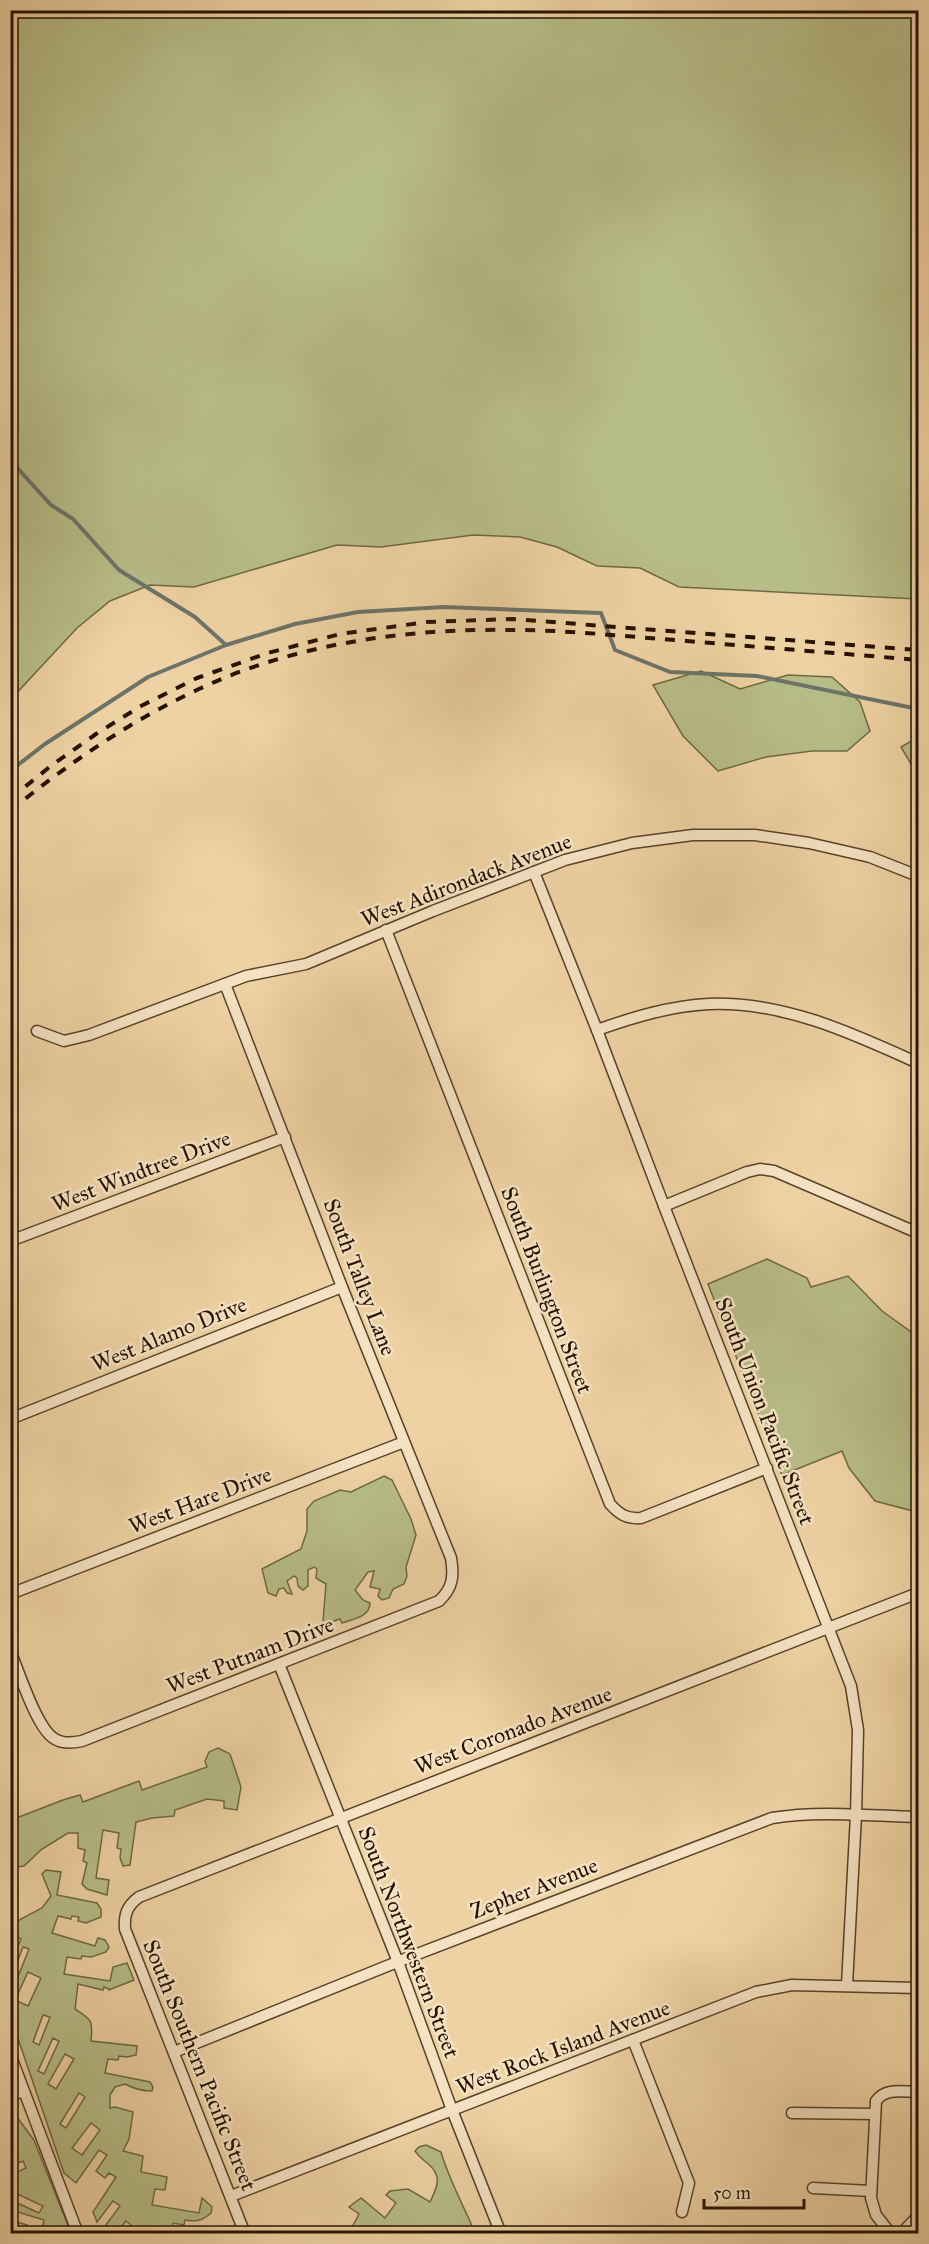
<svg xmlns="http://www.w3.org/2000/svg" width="929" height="2244" font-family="'IM FELL Great Primer',serif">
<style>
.green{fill:#b7bd87;stroke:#6e6844;stroke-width:1.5;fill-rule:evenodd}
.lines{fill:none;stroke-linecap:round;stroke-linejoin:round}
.stream{stroke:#6c7469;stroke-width:4}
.minor-casing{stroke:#584229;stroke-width:13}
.minor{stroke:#f5e2c3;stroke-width:10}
.rail{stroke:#251200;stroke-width:4;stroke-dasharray:10 10;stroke-linecap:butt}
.labels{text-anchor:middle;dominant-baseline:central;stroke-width:5;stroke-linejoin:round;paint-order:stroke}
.street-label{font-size:22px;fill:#251200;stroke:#f5e2c3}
</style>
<rect width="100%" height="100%" fill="#efd2a3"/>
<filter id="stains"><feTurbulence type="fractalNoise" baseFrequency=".00333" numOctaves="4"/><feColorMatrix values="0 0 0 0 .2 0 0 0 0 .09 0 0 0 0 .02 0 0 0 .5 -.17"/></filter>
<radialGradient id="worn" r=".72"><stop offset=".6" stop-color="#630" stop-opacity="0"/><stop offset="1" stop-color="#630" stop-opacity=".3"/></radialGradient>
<!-- green -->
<g class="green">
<path d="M 11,10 L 918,11 L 918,599 L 679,587 L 640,568 L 597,566 L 557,547 L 520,537 L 473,535 L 381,547 L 337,545 L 194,587 L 150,585 L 110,601 L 77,628 L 11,699 Z"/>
<path d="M 701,671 L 740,689 L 788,675 L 832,677 L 860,702 L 870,731 L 847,751 L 812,751 L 766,757 L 718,771 L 683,736 L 653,685 Z"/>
<path d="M 918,737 L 918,776 L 901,747 Z"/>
<path d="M 767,1259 L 807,1278 L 811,1287 L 848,1276 L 882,1311 L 918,1337 L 918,1509 L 917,1512 L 875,1501 L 849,1468 L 842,1451 L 782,1475 L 708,1284 Z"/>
<path d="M 384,1476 L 392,1480 L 411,1519 L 416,1535 L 406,1567 L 407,1576 L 404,1584 L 393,1589 L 389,1598 L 382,1600 L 378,1596 L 380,1589 L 370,1587 L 374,1571 L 368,1572 L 355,1590 L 363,1600 L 370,1603 C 370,1617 353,1619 342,1623 L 340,1619 L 334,1621 L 328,1629 L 323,1627 L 323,1621 L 326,1584 L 316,1578 L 317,1569 L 314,1567 L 308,1570 L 308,1586 L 303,1590 L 298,1586 L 297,1578 L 294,1576 L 287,1581 L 292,1594 L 287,1593 L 284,1588 L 279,1589 L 276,1596 L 268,1593 L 262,1569 L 301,1549 L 307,1531 L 307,1509 L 314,1501 L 340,1490 L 351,1492 Z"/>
<path d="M 218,1748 L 230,1754 L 241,1787 L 237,1810 L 224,1808 L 224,1801 L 207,1799 L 175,1810 L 174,1816 L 152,1818 L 136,1822 L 130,1865 L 123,1866 L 120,1858 L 121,1849 L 117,1848 L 119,1833 L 103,1830 L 96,1878 L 109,1880 L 107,1895 L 87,1889 L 82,1884 L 87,1863 L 83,1861 L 85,1850 L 78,1848 L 78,1833 L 68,1833 L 42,1849 L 24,1866 L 17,1867 L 11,1864 L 11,1820 L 63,1800 L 80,1795 L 83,1802 L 139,1781 L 142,1790 L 207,1767 L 205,1761 L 209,1752 Z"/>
<path d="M 46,1870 L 61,1872 L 57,1895 L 97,1903 L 101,1909 L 101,1917 L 86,1923 L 78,1921 L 79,1917 L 72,1916 L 71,1919 L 58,1916 L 52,1933 L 95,1946 L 98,1938 L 105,1940 L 109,1947 L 106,1952 L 91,1957 L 82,1956 L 81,1959 L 67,1957 L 64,1974 L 110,1981 L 113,1967 L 127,1963 L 134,1980 L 109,1990 L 109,1989 L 104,1987 L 103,1990 L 78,1984 L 75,2009 C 92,2020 93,2020 91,2041 L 137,2046 L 136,2055 L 127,2057 L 119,2056 L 118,2060 L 108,2059 L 105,2073 L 150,2082 L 153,2087 L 152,2091 C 141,2091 134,2089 125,2084 L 115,2087 L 110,2095 L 110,2108 L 115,2107 L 133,2112 L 129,2139 L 123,2151 L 143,2156 L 141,2172 L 167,2177 L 165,2190 L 155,2189 L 152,2205 L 199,2213 L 202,2198 L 212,2207 L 211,2213 C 202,2221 196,2222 185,2220 L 184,2225 L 173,2223 L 171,2233 L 126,2233 L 132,2226 L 126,2221 L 116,2233 L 100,2233 L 120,2206 L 113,2201 L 97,2222 L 93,2212 L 116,2177 L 109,2173 L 105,2178 L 96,2171 L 107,2155 L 99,2150 L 76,2183 L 64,2173 L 11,2018 L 11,1988 L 13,1989 L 29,1949 L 23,1947 L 11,1978 L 11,1961 L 21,1939 L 14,1935 L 11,1943 L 11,1930 L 19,1920 L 42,1908 L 51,1896 L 42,1874 ZM 28,1972 L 41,1978 L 28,2006 L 15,2000 ZM 43,2015 L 50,2017 L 39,2045 L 33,2042 ZM 53,2038 L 59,2041 L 44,2074 L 38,2071 ZM 65,2054 L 74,2059 L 56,2089 L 48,2084 ZM 79,2093 L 85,2097 L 66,2128 L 60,2124 ZM 91,2123 L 100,2130 L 82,2155 L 72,2148 Z"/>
<path d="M 11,2109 L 34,2140 L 71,2233 L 32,2233 L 34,2227 L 42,2229 L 44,2220 L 11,2210 L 11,2200 L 39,2213 L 43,2206 L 11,2191 L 11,2175 L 26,2168 L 23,2161 L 11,2166 L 11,2135 L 12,2132 L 11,2130 Z"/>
<path d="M 426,2145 L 441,2152 C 449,2180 464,2206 475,2233 L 462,2232 L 340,2233 L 351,2229 L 359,2214 L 349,2207 L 361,2198 L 385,2218 L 396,2203 L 386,2195 L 390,2191 L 408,2189 L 430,2202 C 438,2186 443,2175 426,2162 C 421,2158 419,2157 415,2151 L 419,2147 Z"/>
<path d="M 11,2220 L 27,2225 L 25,2231 L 31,2233 L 11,2233 Z"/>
</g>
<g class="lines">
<!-- stream -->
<g class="stream">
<path d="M 10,460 L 51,505 L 73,519 L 119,570 L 195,617 L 226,645"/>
<path d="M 10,771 L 45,744 L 148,677 L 226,645 L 295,624 L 358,612 L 444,607 L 601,613 L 615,650 L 670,672 L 757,676 L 918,709"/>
</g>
<defs>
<g id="minor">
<path d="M 534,872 L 597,1030 L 664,1206 L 851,1686 L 858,1730 L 856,1815 L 847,1985"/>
<path d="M 386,930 L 610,1504 C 620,1515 627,1519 641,1518 L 767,1468"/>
<path d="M 597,1030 C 634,1017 670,1006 709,1004 C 783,1001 852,1033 918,1063"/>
<path d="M 37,1031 L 64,1041 L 89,1035 L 246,976 L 306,964 L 433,911 L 565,860 L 632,843 L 693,835 L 755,835 L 809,843 L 870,857 L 918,876"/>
<path d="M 664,1206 L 747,1172 L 760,1169 L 774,1171 L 918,1233"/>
<path d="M 10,1241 L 285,1137"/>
<path d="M 10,1419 L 342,1287"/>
<path d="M 10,1594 L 404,1442"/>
<path d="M 10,1651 C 19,1671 37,1730 55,1739 C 63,1744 73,1743 82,1741 L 439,1601 C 453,1588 454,1576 451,1558 L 342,1287 L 225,984"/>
<path d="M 279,1664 L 398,1962 L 452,2110 L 501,2234"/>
<path d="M 633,2040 L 689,2183 L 682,2212"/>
<path d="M 174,2052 L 407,1958 L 772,1818 C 821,1810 870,1816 918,1817"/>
<path d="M 10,2054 L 78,2234"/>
<path d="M 10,2094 L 24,2092"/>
<path d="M 792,2113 L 875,2114"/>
<path d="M 813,2188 L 871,2191"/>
<path d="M 231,2196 L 756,1992 L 792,1985 L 918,1988"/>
<path d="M 245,2234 L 125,1929 C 124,1914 127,1906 139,1897 L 918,1593"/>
<path d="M 891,2234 L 876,2215 L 871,2198 L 876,2101 C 886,2087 903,2092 918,2092"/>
<path d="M 901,2234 L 918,2216"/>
</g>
</defs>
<!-- minor casing -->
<use href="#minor" class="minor-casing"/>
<!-- minor -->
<use href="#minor" class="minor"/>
<!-- rail -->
<g class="rail">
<path d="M 10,799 L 52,765 L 96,734 L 141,706 L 197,678 L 268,653 L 340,634 L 427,622 L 512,619 L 918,650"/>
<path d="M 10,811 C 69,763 130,721 199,689 C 294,644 407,628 512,630 C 566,630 621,636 675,640 C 756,647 837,653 918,660"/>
</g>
</g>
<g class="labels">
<!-- street labels -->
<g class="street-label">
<text transform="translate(466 880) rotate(-21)">West Adirondack Avenue</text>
<text transform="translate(141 1171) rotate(-21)">West Windtree Drive</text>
<text transform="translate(360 1277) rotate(69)">South Talley Lane</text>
<text transform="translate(547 1290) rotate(69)">South Burlington Street</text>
<text transform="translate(169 1334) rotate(-22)">West Alamo Drive</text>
<text transform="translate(765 1411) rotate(69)">South Union Pacific Street</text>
<text transform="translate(200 1500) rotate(-21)">West Hare Drive</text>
<text transform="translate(250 1655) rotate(-21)">West Putnam Drive</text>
<text transform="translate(513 1730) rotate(-21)">West Coronado Avenue</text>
<text transform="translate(534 1888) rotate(-21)">Zepher Avenue</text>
<text transform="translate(409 1942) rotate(69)">South Northwestern Street</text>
<text transform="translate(563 2047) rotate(-21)">West Rock Island Avenue</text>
<text transform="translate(200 2065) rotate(68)">South Southern Pacific Street</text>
</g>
</g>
<!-- margin -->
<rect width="929" height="2244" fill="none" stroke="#efd2a3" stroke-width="36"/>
<rect x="12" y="12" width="905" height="2220" fill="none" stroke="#251200" stroke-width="3"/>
<rect x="18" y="18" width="893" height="2208" fill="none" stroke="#251200" stroke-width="1.5"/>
<!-- scale -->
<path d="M704 2199v9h100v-9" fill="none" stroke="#251200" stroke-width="3"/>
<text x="713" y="2199" font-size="18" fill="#251200" stroke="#f5e2c3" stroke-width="4.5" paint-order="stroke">50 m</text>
<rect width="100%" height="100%" filter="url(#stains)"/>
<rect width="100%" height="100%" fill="url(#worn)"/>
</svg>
